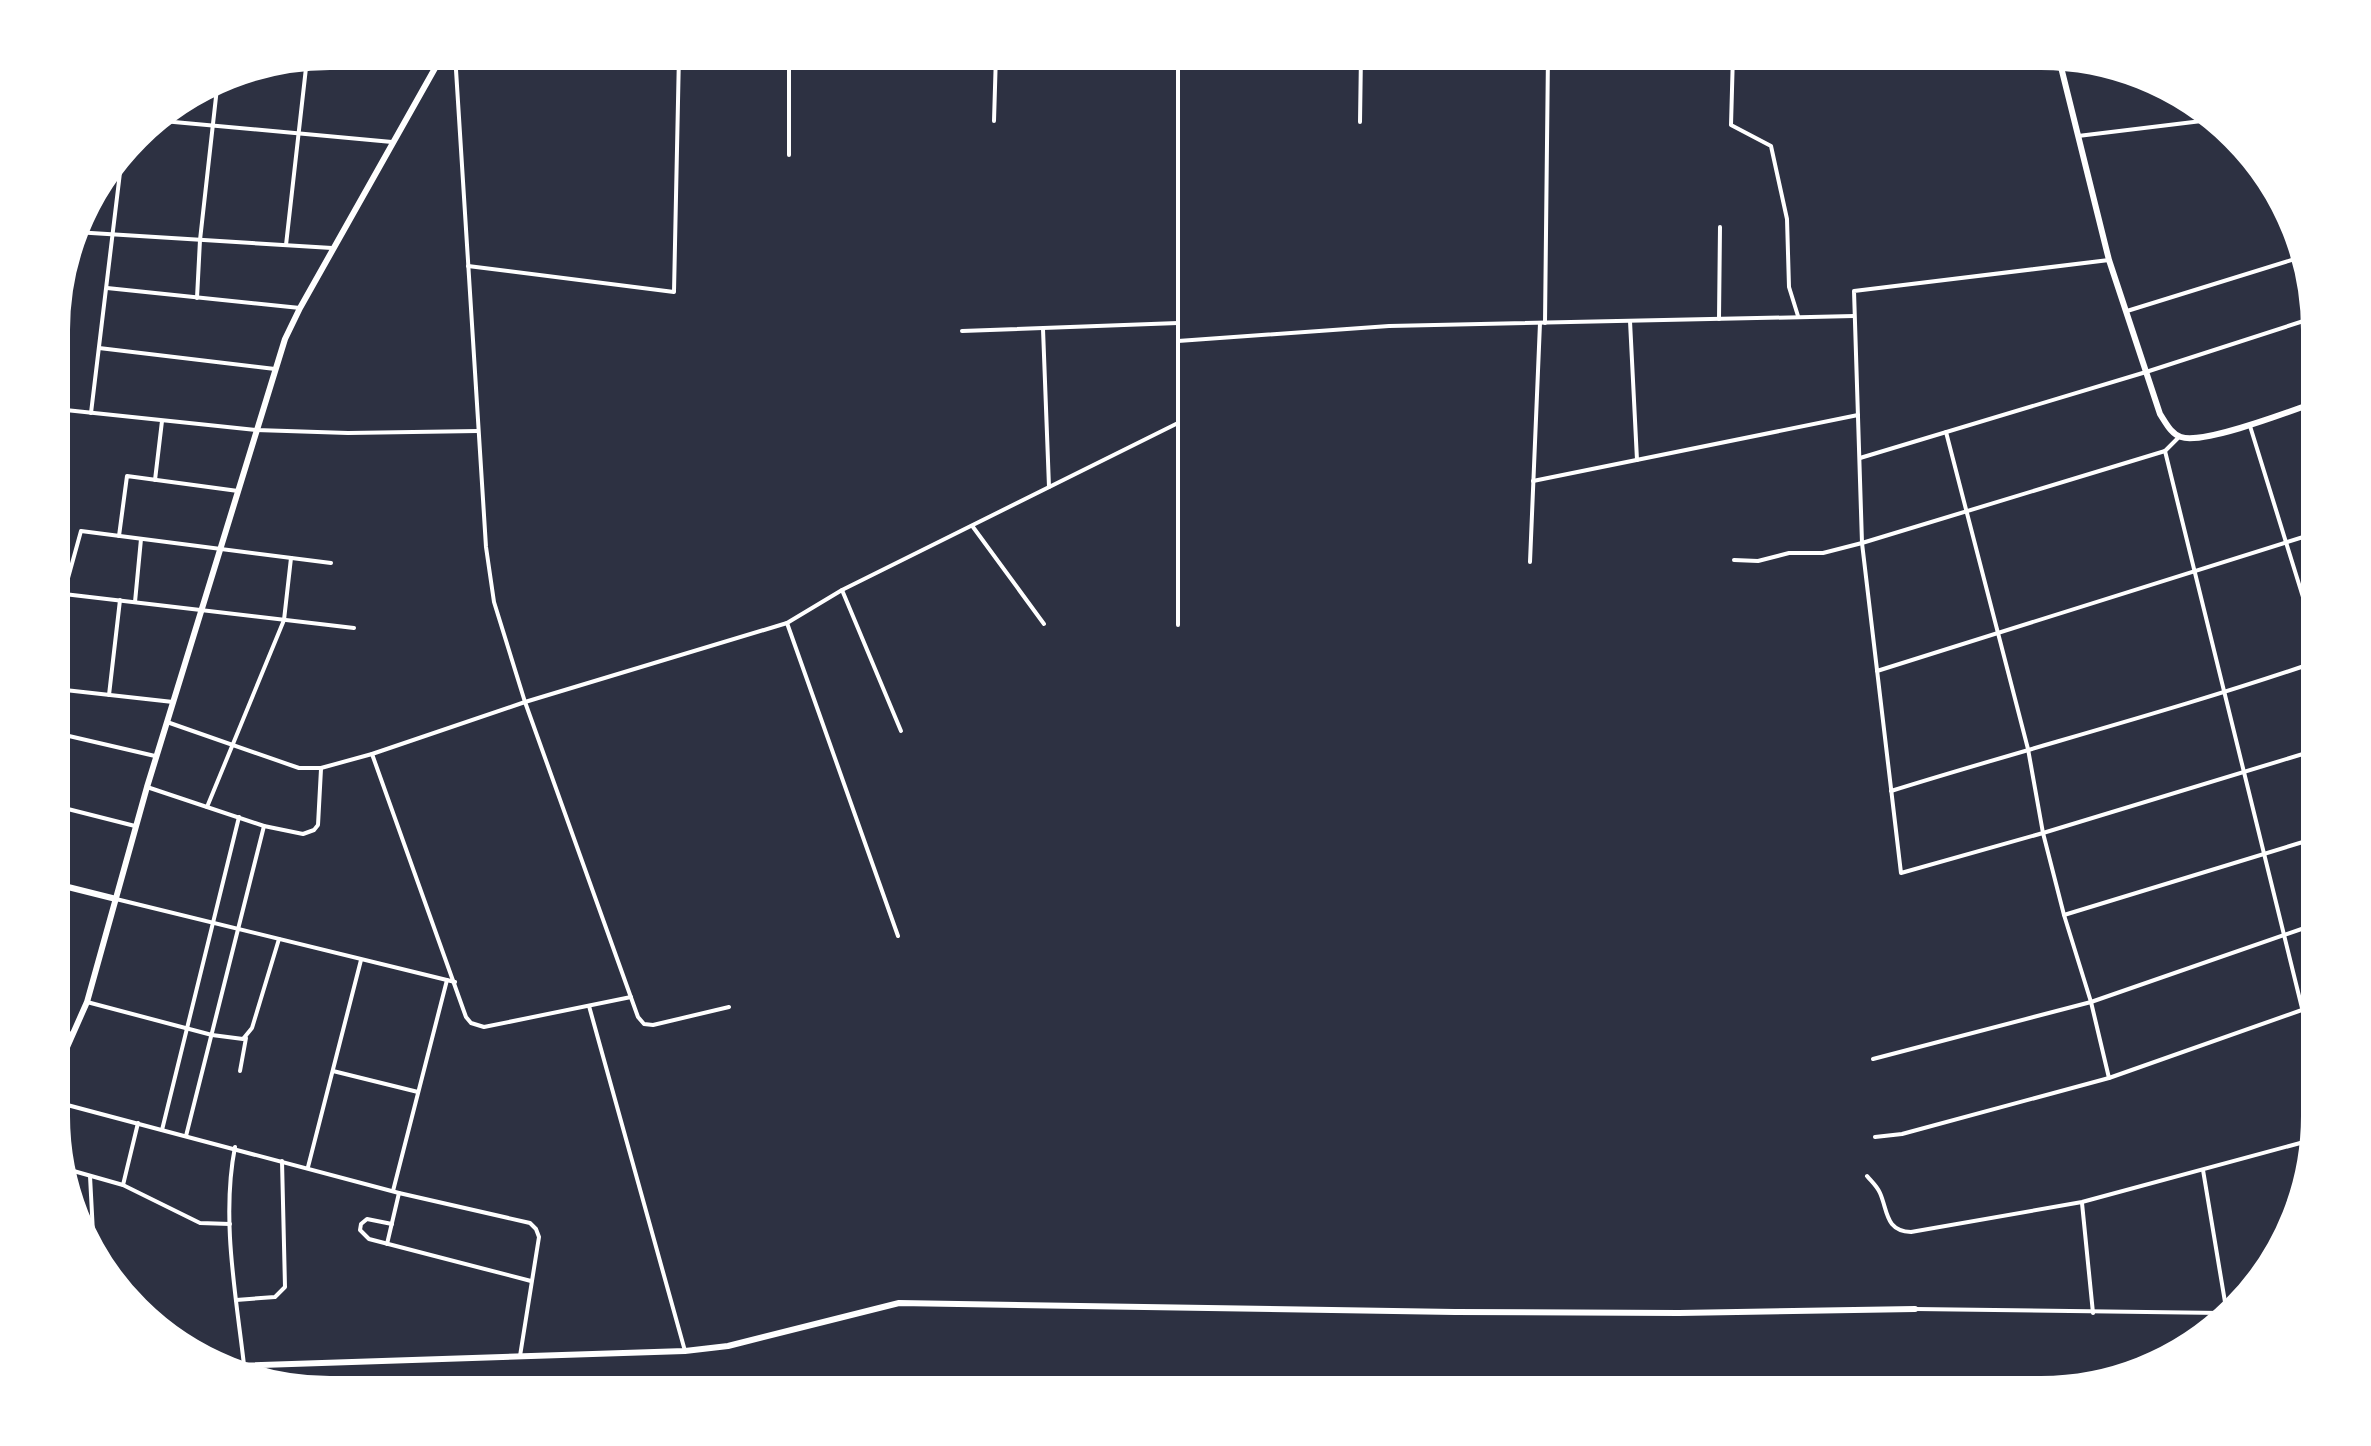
<svg xmlns="http://www.w3.org/2000/svg" width="2371" height="1446" font-family="Raleway,sans-serif">
<style>
.lines{fill:none;stroke-linecap:round;stroke-linejoin:round}
.minor{stroke:#fff;stroke-width:4}
.tertiary{stroke:#fff;stroke-width:6}
.rim{fill:none;stroke:#fff;stroke-width:4}
</style>
<rect width="100%" height="100%" fill="#2d3142"/>
<g class="lines">
<!-- minor -->
<g class="minor">
<path d="M 455,54 L 486,547 L 494,602 L 525,702 L 638,1017 L 644,1024 L 653,1025 L 729,1007"/>
<path d="M 789,54 L 789,155"/>
<path d="M 1733,54 L 1731,125 L 1771,146 L 1787,219 L 1789,287 L 1798,316"/>
<path d="M 152,120 L 392,142"/>
<path d="M 994,121 L 996,54"/>
<path d="M 1360,122 L 1361,54"/>
<path d="M 2078,136 L 2210,120"/>
<path d="M 75,232 L 332,248"/>
<path d="M 286,245 L 307,59"/>
<path d="M 2109,260 L 1854,291 L 1862,543 L 1901,873 L 2043,833 L 2316,750"/>
<path d="M 468,266 L 674,292 L 679,54"/>
<path d="M 107,288 L 300,308"/>
<path d="M 197,298 L 200,240 L 218,79"/>
<path d="M 2127,311 L 2298,258"/>
<path d="M 1719,319 L 1720,227"/>
<path d="M 1630,321 L 1637,460"/>
<path d="M 1545,323 L 1548,54"/>
<path d="M 1043,329 L 1049,487"/>
<path d="M 962,331 L 1178,323"/>
<path d="M 1178,341 L 1389,326 L 1854,316"/>
<path d="M 99,348 L 275,369"/>
<path d="M 56,409 L 256,430 L 348,433 L 478,431"/>
<path d="M 91,413 L 122,156"/>
<path d="M 2250,426 L 2316,639"/>
<path d="M 1946,432 L 2028,749 L 2043,833 L 2064,915 L 2091,1002 L 2109,1078"/>
<path d="M 2165,451 L 2316,1065"/>
<path d="M 1860,458 L 2146,372 L 2316,317"/>
<path d="M 155,480 L 162,421"/>
<path d="M 1533,481 L 1858,415"/>
<path d="M 973,527 L 1044,624"/>
<path d="M 119,536 L 127,476 L 238,491"/>
<path d="M 1734,560 L 1758,561 L 1789,553 L 1823,553 L 1862,543 L 2165,451 L 2179,437"/>
<path d="M 1530,562 L 1540,323"/>
<path d="M 842,590 L 901,731"/>
<path d="M 64,594 L 354,628"/>
<path d="M 135,602 L 141,539"/>
<path d="M 787,623 L 898,936"/>
<path d="M 1178,625 L 1178,54"/>
<path d="M 56,645 L 60,607 L 81,531 L 331,563"/>
<path d="M 1877,671 L 2316,533"/>
<path d="M 56,689 L 173,702"/>
<path d="M 109,695 L 120,600"/>
<path d="M 167,722 L 299,768 L 321,768 L 372,754 L 525,702 L 787,623 L 842,590 L 1178,423"/>
<path d="M 56,733 L 155,756"/>
<path d="M 372,754 L 466,1017 L 471,1023 L 484,1027 L 631,997"/>
<path d="M 147,787 L 264,826 L 303,834 L 314,830 L 318,825 L 321,769"/>
<path d="M 1891,791 C 2032,747 2176,710 2316,662"/>
<path d="M 56,806 L 135,826"/>
<path d="M 207,807 L 284,620 L 291,558"/>
<path d="M 116,899 L 455,982"/>
<path d="M 2064,915 L 2316,838"/>
<path d="M 87,1002 L 212,1035 L 243,1039 L 252,1028 L 279,939"/>
<path d="M 589,1006 L 685,1351"/>
<path d="M 56,1030 L 72,1034"/>
<path d="M 1873,1059 L 2091,1002 L 2316,924"/>
<path d="M 240,1071 L 246,1038"/>
<path d="M 333,1071 L 418,1092"/>
<path d="M 56,1102 L 399,1193 L 530,1223 L 536,1229 L 539,1237 L 520,1356"/>
<path d="M 162,1130 L 239,817"/>
<path d="M 186,1136 L 264,826"/>
<path d="M 1875,1137 L 1902,1134 L 2109,1078 L 2316,1005"/>
<path d="M 235,1147 C 221,1218 236,1295 244,1365"/>
<path d="M 308,1167 L 361,960"/>
<path d="M 63,1168 L 123,1185 L 200,1223 L 230,1224"/>
<path d="M 2203,1170 L 2226,1308"/>
<path d="M 90,1176 L 94,1252"/>
<path d="M 1867,1176 C 1871,1181 1877,1186 1880,1193 C 1888,1211 1885,1231 1911,1232 L 2082,1202 L 2315,1139"/>
<path d="M 123,1185 L 138,1123"/>
<path d="M 393,1191 L 447,980"/>
<path d="M 2082,1203 L 2093,1313"/>
<path d="M 392,1224 L 367,1219 L 361,1224 L 360,1230 L 369,1239 L 531,1281"/>
<path d="M 387,1244 L 399,1193"/>
<path d="M 236,1300 L 275,1297 L 285,1287 L 282,1161"/>
<path d="M 1915,1309 L 2222,1313"/>
</g>
<!-- tertiary -->
<g class="tertiary">
<path d="M 2059,59 L 2109,260 L 2160,414 C 2166,423 2171,434 2181,437 C 2203,445 2291,411 2316,402"/>
<path d="M 56,884 L 116,899"/>
<path d="M 56,1072 L 87,1002 L 147,787 L 285,339 L 300,308 L 443,54"/>
<path d="M 232,1366 L 685,1351 L 728,1346 L 899,1303 L 1455,1312 L 1679,1313 L 1915,1309"/>
</g>
</g>
<!-- crop -->
<path d="M0 0H2371V1446H0ZM330 68H2041A262 262 0 0 1 2303 330V1116A262 262 0 0 1 2041 1378H330A262 262 0 0 1 68 1116V330A262 262 0 0 1 330 68Z" fill="#fff" fill-rule="evenodd"/>
<path class="rim" d="M330 68H2041A262 262 0 0 1 2303 330V1116A262 262 0 0 1 2041 1378H330A262 262 0 0 1 68 1116V330A262 262 0 0 1 330 68Z"/>
</svg>
